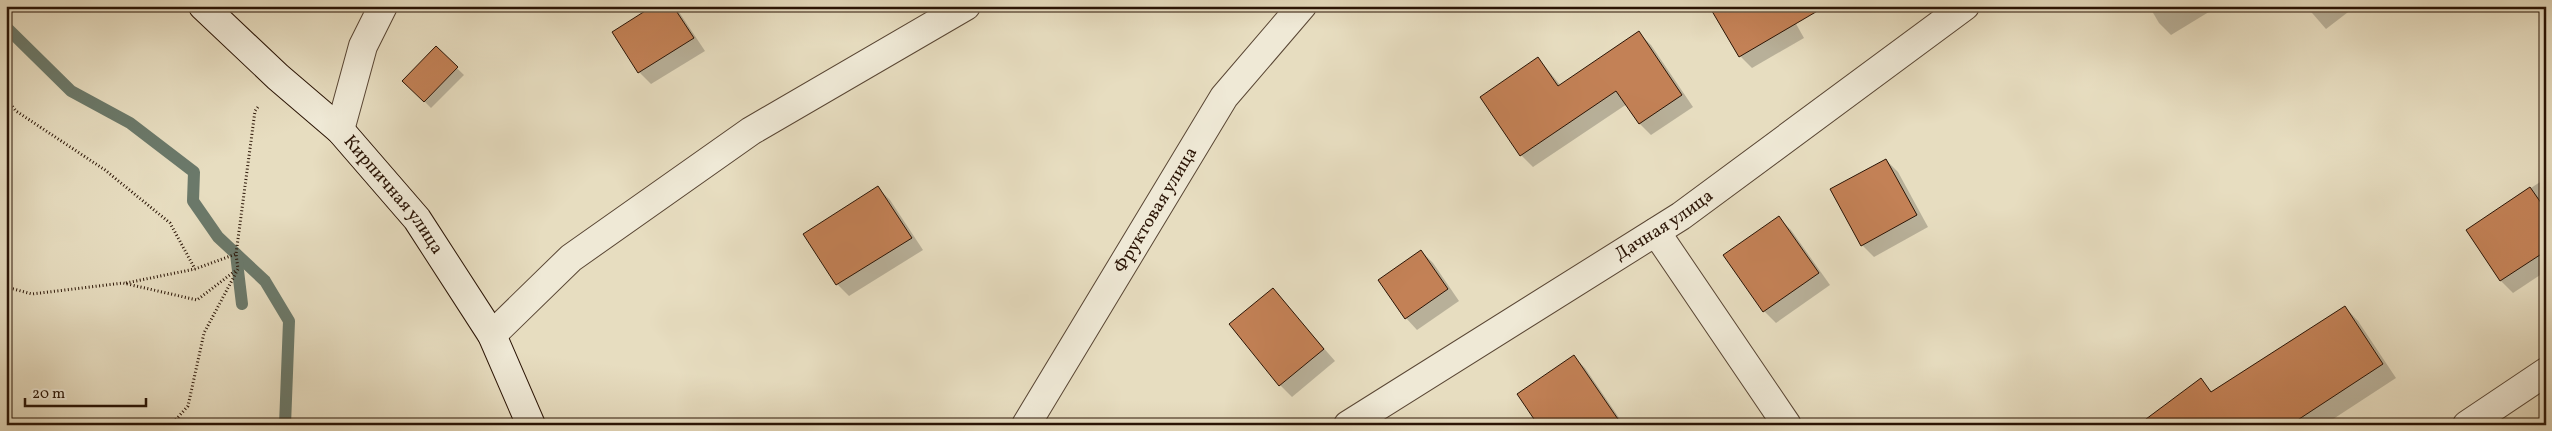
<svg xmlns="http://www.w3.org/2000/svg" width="2552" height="431" font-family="Vollkorn,serif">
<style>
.shadow{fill:#0003}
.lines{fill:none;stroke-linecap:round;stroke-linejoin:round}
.stream{stroke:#6b796a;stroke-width:12}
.building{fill:#c38156;stroke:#2a1405}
.street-casing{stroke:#594634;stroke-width:30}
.secondary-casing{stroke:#2a1405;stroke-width:30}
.path{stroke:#2a1405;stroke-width:3;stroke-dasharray:1 2.5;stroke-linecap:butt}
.street{stroke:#efe9d6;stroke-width:28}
.secondary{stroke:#efe9d6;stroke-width:28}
.labels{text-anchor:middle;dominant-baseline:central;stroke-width:4.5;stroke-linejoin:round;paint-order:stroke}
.street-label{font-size:18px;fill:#2a1405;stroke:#efe9d6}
</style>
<rect width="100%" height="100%" fill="#e7ddc0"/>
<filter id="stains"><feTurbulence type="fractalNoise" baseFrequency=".004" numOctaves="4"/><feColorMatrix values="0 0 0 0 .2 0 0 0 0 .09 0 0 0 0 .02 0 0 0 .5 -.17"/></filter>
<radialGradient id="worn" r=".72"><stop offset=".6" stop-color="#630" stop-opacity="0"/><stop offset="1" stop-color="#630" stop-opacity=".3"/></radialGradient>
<!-- shadow -->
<g class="shadow">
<path d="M 655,6 L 675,6 L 705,51 L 651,84 L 639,72 L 614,32 Z"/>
<path d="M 1786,6 L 1804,38 L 1752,68 L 1740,56 Z"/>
<path d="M 2149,6 L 2217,6 L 2217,7 L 2171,35 L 2159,23 Z"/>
<path d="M 2306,6 L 2356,6 L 2326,29 Z"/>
<path d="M 1639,33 L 1651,45 L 1693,107 L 1651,135 L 1639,123 L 1627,104 L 1533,167 L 1521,155 L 1482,97 L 1538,58 L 1561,86 Z"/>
<path d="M 436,48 L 464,75 L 431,108 L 404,81 Z"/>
<path d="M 1886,160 L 1898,172 L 1928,227 L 1874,257 L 1862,245 Z"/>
<path d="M 2546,178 L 2546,271 L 2513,293 L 2501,281 L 2467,230 Z"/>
<path d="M 878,188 L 890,200 L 923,250 L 849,296 L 837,284 L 805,234 Z"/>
<path d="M 1779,218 L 1791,230 L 1830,285 L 1776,323 L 1764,311 Z"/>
<path d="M 1421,251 L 1433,263 L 1459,301 L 1417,330 L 1406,318 Z"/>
<path d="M 1273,290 L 1335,361 L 1292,397 L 1280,385 Z"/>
<path d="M 2345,307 L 2358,321 L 2396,378 L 2324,425 L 2144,425 L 2200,380 L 2213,393 Z"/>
<path d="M 1573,356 L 1585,368 L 1624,425 L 1539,425 Z"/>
</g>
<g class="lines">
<!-- stream -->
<g class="stream">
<path d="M 6,27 L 71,91 L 130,123 L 194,172 L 193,201 L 218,237 L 265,281 L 289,321 L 285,425"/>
<path d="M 236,254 L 242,304"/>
</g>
</g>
<!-- building -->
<g class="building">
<path d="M 653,6 L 673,6 L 694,38 L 638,73 L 612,32 Z"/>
<path d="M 1709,6 L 1826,6 L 1739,57 Z"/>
<path d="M 1639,31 L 1682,95 L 1639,124 L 1616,91 L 1520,156 L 1480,97 L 1538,57 L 1558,86 Z"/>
<path d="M 436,46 L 458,67 L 424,102 L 402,81 Z"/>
<path d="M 1886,159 L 1917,215 L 1861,246 L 1830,189 Z"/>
<path d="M 878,186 L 912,238 L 836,285 L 803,234 Z"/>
<path d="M 2530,187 L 2546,210 L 2546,251 L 2500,281 L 2466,230 Z"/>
<path d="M 1779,216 L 1819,273 L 1763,312 L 1723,255 Z"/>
<path d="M 1421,250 L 1448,289 L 1405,319 L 1378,280 Z"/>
<path d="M 1273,288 L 1324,349 L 1279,386 L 1229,324 Z"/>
<path d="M 2345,306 L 2383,364 L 2290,425 L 2138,425 L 2201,378 L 2211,392 Z"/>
<path d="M 1574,355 L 1622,425 L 1538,425 L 1517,394 Z"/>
</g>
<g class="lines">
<defs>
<g id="street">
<path d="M 340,130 L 363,46 L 383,6"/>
<path d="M 1656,232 L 1787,425"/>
<path d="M 492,335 L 571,258 L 751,131 L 966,6"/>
<path id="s1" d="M 1026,425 L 1224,97 L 1302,6"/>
<path id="s2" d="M 1348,425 L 1681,216 L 1965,6"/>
<path d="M 2467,425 L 2546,372"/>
</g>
<g id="secondary">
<path id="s3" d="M 203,6 L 278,77 L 340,130 L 417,219 L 492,335 L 531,425"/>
</g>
</defs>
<!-- street casing -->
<use href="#street" class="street-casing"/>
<!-- secondary casing -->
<use href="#secondary" class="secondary-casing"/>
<!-- path -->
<g class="path">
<path d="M 6,98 L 16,111 L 105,170 L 170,223 L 195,269"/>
<path d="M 126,283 L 195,269 L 236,254"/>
<path d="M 6,287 L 32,294 L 123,283 L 197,300 L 235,271"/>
<path d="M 171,425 L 188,406 L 204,333 L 238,269 L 236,254 L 255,111 L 258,107"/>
</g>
<!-- street -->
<use href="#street" class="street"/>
<!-- secondary -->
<use href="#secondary" class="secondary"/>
</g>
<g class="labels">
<!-- street labels -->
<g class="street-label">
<text stroke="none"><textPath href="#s3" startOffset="269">Кирпичная улица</textPath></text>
<text stroke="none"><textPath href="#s1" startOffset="251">Фруктовая улица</textPath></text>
<text stroke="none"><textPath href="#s2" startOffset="374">Дачная улица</textPath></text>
</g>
</g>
<!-- margin -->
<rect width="2552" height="431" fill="none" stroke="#e7ddc0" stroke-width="25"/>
<rect x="8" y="8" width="2537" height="416" fill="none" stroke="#2a1405" stroke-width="2.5"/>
<rect x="12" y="12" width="2527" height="406" fill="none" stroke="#2a1405"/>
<!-- scale -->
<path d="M25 398v8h121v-8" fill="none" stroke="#2a1405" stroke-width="2.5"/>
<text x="32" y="398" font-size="15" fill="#2a1405" stroke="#efe9d6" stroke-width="4" paint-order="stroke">20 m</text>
<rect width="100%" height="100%" filter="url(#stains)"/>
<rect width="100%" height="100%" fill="url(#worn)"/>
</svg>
